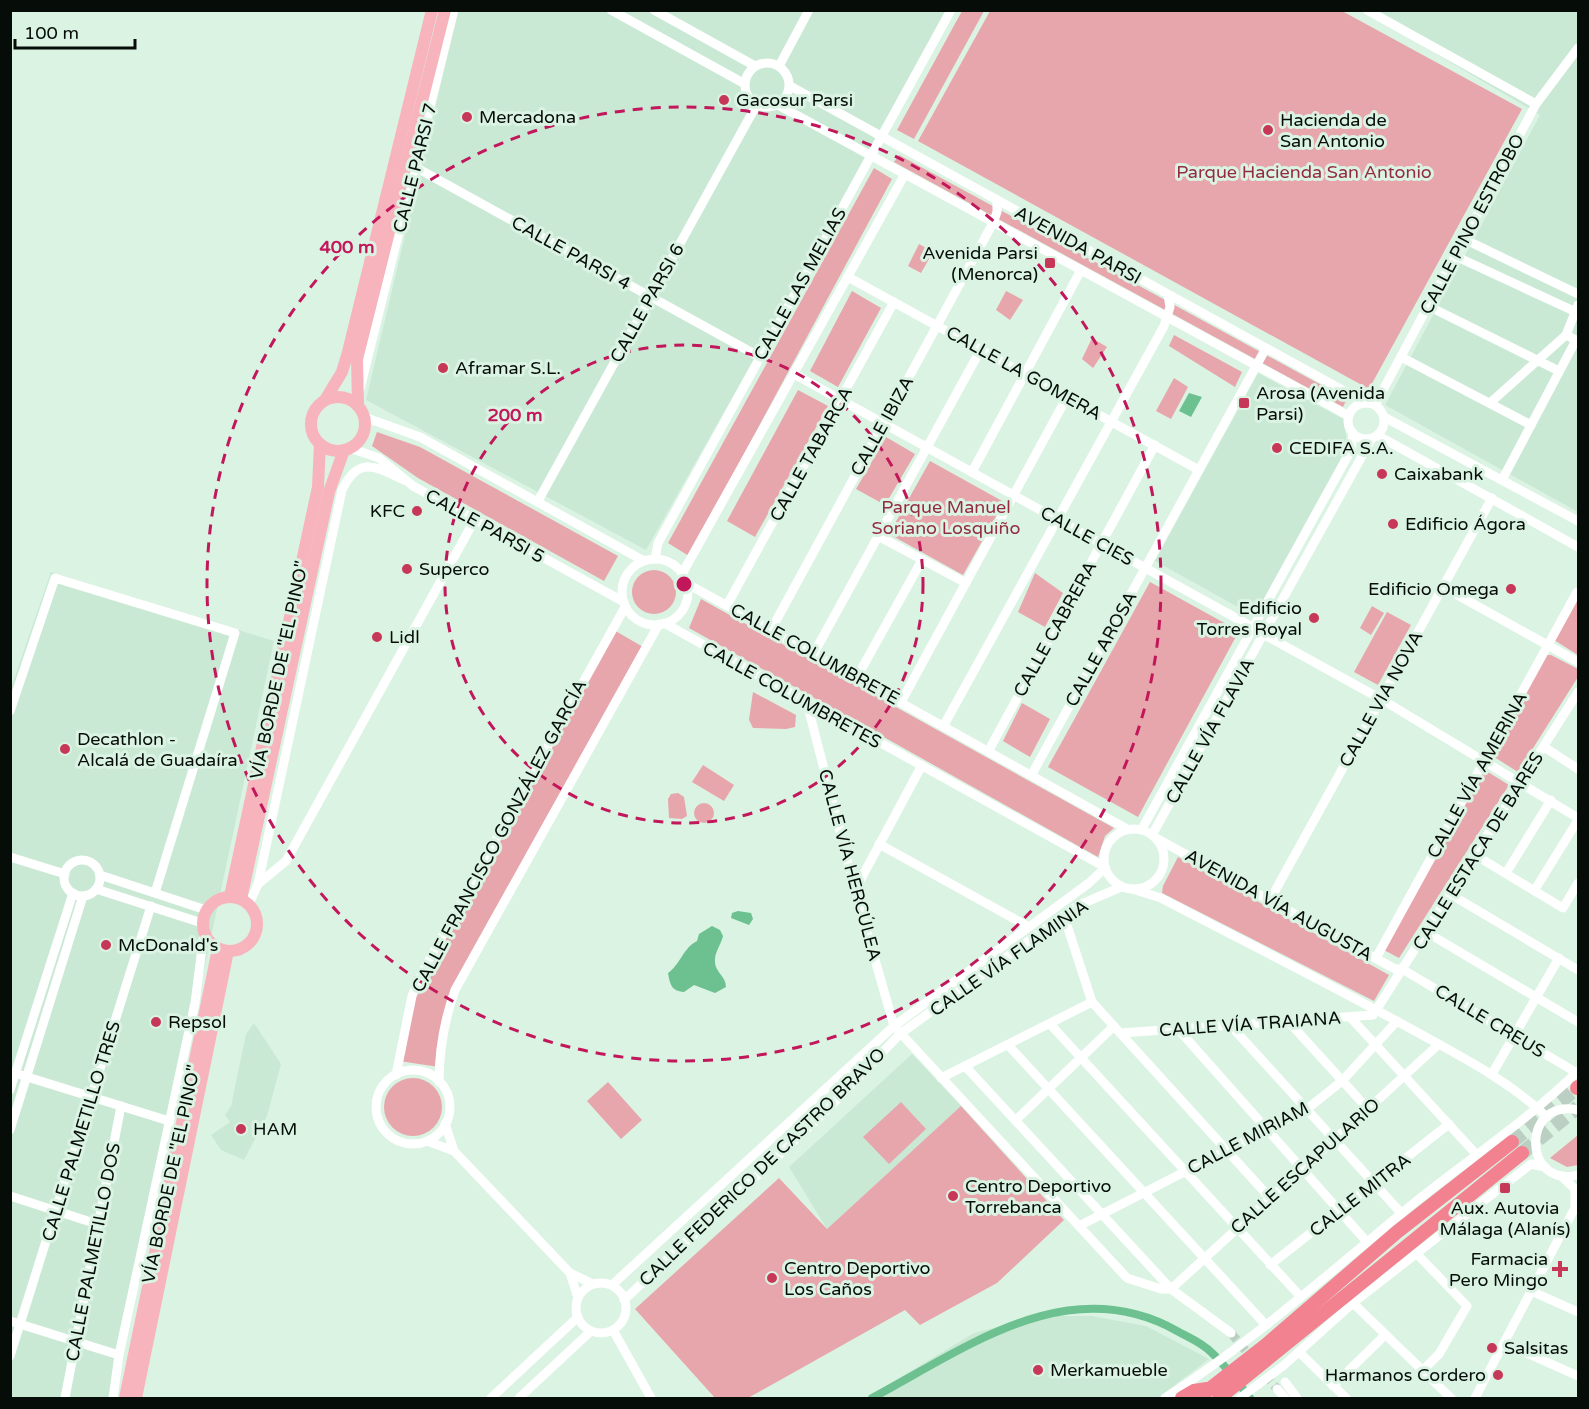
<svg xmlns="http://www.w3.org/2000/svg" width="1589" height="1409" font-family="'Varela Round',sans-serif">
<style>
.built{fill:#cae9d5}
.green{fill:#e7a6ac}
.water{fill:#6dc190}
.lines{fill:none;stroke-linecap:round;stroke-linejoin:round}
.canal{stroke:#6dc190;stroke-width:8}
.minor-tunnel{stroke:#bbd0c2;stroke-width:9;stroke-dasharray:9 4.5;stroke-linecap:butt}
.highway-tunnel{stroke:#bbd0c2;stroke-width:14;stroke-dasharray:14 7;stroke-linecap:butt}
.minor{stroke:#fff;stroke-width:9}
.major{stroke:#f8b4bd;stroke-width:12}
.highway{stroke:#f38291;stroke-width:14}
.ring{fill:none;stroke:#c2185b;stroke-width:3;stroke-dasharray:10 8}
.poi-dot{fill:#c73757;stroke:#dbf3e3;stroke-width:2}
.labels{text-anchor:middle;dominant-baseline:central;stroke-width:6;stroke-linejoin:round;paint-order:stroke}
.poi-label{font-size:18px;fill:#060d09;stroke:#dbf3e3;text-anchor:start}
.street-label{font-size:18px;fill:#060d09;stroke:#dbf3e3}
.park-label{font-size:18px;fill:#942c41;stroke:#dbf3e3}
.centre{fill:#c2185b;stroke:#dbf3e3;stroke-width:3}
.ring-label{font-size:18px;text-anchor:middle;font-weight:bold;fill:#c2185b;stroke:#dbf3e3;stroke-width:6;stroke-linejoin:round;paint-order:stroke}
</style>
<rect width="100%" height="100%" fill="#dbf3e3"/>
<!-- built -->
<g class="built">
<path d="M 458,11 L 951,11 L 646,550 L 366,400 Z"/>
<path d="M 1363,11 L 1578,11 L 1578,512 L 1385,405 L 1540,115 Z"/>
<path d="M 1258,373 L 1345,420 L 1347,452 L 1256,617 L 1155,561 Z"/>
<path d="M 51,572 L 274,641 L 113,1398 L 11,1398 L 10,691 Z"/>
<path d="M 254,1023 L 281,1064 L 267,1116 L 244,1160 L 221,1150 L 211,1135 L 230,1122 L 225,1115 L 231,1106 L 246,1034 Z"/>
<path d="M 912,1054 L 961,1106 L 827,1229 L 789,1167 Z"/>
<path d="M 1039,1316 L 1092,1316 L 1146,1326 L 1209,1359 L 1158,1398 L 866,1398 L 974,1333 Z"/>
</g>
<!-- green -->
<g class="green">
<path d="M 962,11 L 984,11 L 914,139 L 897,130 Z"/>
<path d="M 990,11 L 1342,11 L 1522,109 L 1369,389 L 918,141 Z"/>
<path d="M 899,155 L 1347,399 L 1343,407 L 894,162 Z"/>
<path d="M 874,168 L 892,179 L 689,556 L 668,543 Z"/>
<path d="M 919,244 L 933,252 L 921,273 L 908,266 Z"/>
<path d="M 852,291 L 881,308 L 838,387 L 810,371 Z"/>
<path d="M 1006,291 L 1023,300 L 1010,320 L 996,310 Z"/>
<path d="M 1174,335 L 1242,372 L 1235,387 L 1169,346 Z"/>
<path d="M 1092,338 L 1107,347 L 1093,368 L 1082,359 Z"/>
<path d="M 1174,378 L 1188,387 L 1171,419 L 1156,411 Z"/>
<path d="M 798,390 L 828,406 L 755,537 L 727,521 Z"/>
<path d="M 377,432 L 420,447 L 618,556 L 604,581 L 418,478 L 372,446 Z"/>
<path d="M 886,437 L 915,454 L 885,505 L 856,489 Z"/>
<path d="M 930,461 L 1004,502 L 963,575 L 889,534 Z"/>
<circle cx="654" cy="592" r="22"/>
<path d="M 1035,573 L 1063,593 L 1045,627 L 1018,612 Z"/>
<path d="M 1150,582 L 1239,631 L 1138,817 L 1048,767 Z"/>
<path d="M 1578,597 L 1578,655 L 1554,640 Z"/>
<path d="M 701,599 L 1114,828 L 1105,836 L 1098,857 L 689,628 Z"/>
<path d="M 1372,606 L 1384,613 L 1371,635 L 1360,628 Z"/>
<path d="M 1387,612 L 1411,625 L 1378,685 L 1354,672 Z"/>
<path d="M 612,629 L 645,648 L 455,990 L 439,1067 L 399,1061 L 412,996 Z"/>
<path d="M 1547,655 L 1551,655 L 1578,669 L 1578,677 L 1518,772 L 1491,755 Z"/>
<path d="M 753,692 L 796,715 L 795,727 L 786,729 L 753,728 L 749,720 Z"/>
<path d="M 1022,703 L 1050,719 L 1030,757 L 1003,741 Z"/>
<path d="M 703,765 L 734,785 L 724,801 L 692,782 Z"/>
<path d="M 1483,769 L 1509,785 L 1399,958 L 1384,950 Z"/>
<path d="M 678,793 L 684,797 L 687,816 L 682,819 L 669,818 L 668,799 L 671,794 Z"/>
<circle cx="704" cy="813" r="10"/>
<path d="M 1178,857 L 1389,975 L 1374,1001 L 1162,893 L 1163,886 Z"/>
<circle cx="413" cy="1107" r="29"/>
<path d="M 608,1082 L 642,1120 L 621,1139 L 587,1101 Z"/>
<path d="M 901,1102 L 926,1129 L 889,1164 L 863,1137 Z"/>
<path d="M 961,1106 L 1064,1220 L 997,1283 L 920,1325 L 905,1310 L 748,1398 L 715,1398 L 635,1309 L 779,1178 L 827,1229 Z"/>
<path d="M 1578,1135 L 1578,1165 L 1567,1167 L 1550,1158 Z"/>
</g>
<!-- water -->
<g class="water">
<path d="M 1189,393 L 1202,397 L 1191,417 L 1179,411 Z"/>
<path d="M 738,911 L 751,913 L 753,919 L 749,925 L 731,918 L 732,913 Z"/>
<path d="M 712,926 L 720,930 L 723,936 C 721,945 714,953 715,962 C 715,972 726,976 726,987 L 715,993 L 694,985 L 684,992 C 671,991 670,984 668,973 C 680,965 683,948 697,941 L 699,934 Z"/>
</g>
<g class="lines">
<!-- canal -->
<path class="canal" d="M 872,1398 C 966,1348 1069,1270 1177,1331 C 1188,1337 1203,1343 1212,1353 C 1226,1366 1238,1383 1250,1398"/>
<!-- minor-tunnel -->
<path class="minor-tunnel" d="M 1231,1333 L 1277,1389"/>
<!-- highway-tunnel -->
<g class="highway-tunnel">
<path d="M 1512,1142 L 1577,1088"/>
<path d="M 1522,1153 L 1578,1107"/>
</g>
<!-- minor -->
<g class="minor">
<path d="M 611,10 L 745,84"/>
<path d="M 654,10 L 755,66"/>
<path d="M 1367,10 L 1536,104"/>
<circle cx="767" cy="85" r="22"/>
<path d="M 779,66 L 809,10"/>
<path d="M 790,86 L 1366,403"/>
<path d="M 778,105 L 1349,416"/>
<path d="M 415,167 L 760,357"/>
<path d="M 1464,239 L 1578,294"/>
<path d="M 1455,256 L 1576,312"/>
<path d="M 848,277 L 1199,470"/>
<path d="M 1428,306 L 1559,371"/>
<path d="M 1401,357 L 1531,425"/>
<path d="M 794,374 L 1254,628"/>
<path d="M 360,389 L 454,10"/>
<path d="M 1490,403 L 1566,335 L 1578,305"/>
<circle cx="1366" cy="421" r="18"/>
<path d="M 1375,405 L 1536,104 L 1578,48"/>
<path d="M 364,417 L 420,437 L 644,561"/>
<path d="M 1384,417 L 1578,521"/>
<path d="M 1377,435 L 1578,547"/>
<path d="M 350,448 L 379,458 L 413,486 L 624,602"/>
<path d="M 972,472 L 1081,270"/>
<path d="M 1502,480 L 1576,340 L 1566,335"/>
<path d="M 538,501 L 757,104"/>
<path d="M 878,536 L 966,583"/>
<path d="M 655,559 L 658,543 L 951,10"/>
<circle cx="655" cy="592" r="33"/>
<path d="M 682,574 L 905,174"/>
<path d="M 686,583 L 1127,829"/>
<path d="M 1443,587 L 1578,662"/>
<path d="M 727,605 L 894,302"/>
<path d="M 664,623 L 1105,867"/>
<path d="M 771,630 L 993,223 L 997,212 L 997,200"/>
<path d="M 1263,634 L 1381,699 L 1578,818"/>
<path d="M 814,653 L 981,349"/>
<path d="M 857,677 L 922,560"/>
<path d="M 901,702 L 1067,397"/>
<path d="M 807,703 L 855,890 L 894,1026 L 1127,1278 L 1161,1289 L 1171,1289"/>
<path d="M 10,711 L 55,578 L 235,633 L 155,893"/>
<path d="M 944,725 L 1164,326 L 1170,307 L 1168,295"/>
<path d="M 1544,747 L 1578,769"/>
<path d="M 989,750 L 1155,445"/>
<path d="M 1032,774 L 1266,348"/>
<circle cx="1134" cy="859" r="30"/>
<path d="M 1142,829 L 1351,450 L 1353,433"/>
<path d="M 1152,835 L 1372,438"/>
<path d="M 1156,838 L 1395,969 L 1402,969 L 1577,1073"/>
<path d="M 879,844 L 1029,927"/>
<path d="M 1475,855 L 1563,908 L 1578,883"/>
<path d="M 10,857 L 65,874"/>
<circle cx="82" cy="878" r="18"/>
<path d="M 1506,873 L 1551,800"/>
<path d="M 100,875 L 206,910"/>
<path d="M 258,884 L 286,861 L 474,521"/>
<path d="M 96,889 L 202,923"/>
<path d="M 1132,889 L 1161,898 C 1245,942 1330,984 1413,1030 C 1460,1056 1508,1080 1547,1117"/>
<path d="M 855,890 L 921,767"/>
<path d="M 1534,891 L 1578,820"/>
<path d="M 1450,894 L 1578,970"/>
<path d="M 1270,900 L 1492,498"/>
<path d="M 249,904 L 258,884 L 342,490 C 359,455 376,467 404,480"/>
<path d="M 1064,916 L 1092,1002 L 1270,1198"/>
<path d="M 1426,932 L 1578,1022"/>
<path d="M 1376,958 L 1577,592"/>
<path d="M 1350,1017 L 1476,1154"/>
<path d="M 1288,1021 L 1368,1109"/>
<path d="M 1050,1024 L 1300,1296"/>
<path d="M 1231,1026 L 1402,1214"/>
<path d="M 1178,1029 L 1367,1242"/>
<path d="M 1121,1033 L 1373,1015 L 1578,692"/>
<path d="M 1008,1045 L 1265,1324"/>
<path d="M 965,1066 L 1171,1289 L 1231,1333"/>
<circle cx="413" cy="1107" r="37"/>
<path d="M 1492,1074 L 1559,958"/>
<path d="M 21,1075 L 169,1121"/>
<path d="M 396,1075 L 412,996 L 423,971 L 625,607"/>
<path d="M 941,1078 L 1092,1002"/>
<path d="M 439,1082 C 439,1048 444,1021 455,990 L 659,624"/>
<path d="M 10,1090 L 73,893"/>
<path d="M 1578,1110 C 1521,1097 1522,1189 1578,1175"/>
<path d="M 1016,1120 L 1114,1026"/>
<path d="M 445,1124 L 454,1151"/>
<path d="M 10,1130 L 83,896"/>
<path d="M 427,1141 L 454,1151 L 570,1273 L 593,1284"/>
<path d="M 1561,1176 L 1575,1189 L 1575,1207"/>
<path d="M 10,1196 L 97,1224"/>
<path d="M 1079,1226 L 1307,1109 L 1342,1081 L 1397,1021"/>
<path d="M 1416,1253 L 1467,1306 L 1439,1354 L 1422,1371"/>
<path d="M 1270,1265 L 1449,1124"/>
<path d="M 570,1273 L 578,1298"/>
<circle cx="601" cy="1308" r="25"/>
<path d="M 612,1285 L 894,1026 L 1089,883 L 1105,868"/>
<path d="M 1171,1289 L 1439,1044"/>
<path d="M 1531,1291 L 1578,1312"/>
<path d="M 624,1300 L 827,1110 L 900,1034 L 1077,906 L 1121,887"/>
<path d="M 1353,1303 L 1451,1398"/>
<path d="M 10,1321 L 119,1355"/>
<path d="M 613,1330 L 651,1398"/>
<path d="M 1504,1343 L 1578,1376"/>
<path d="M 1299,1352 L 1346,1398"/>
<path d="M 10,1356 L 151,906"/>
<path d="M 1285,1382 L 1297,1398"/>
<path d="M 1333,1386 L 1385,1335"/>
<path d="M 1277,1389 L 1285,1398"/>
<path d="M 65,1398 L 121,1106"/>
<path d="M 113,1398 L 119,1355 L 195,1003 L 204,932"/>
<path d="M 491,1398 L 578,1317"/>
<path d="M 519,1398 L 591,1331"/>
<path d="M 1165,1398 C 1255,1340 1336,1267 1419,1199 C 1472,1157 1530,1118 1578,1071"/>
<path d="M 1240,1398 L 1283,1366 L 1353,1303 L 1531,1164 L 1545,1167"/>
<path d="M 1475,1398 L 1578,1202"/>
</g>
<!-- major -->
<g class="major">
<circle cx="338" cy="424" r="27"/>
<path d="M 325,400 L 342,372 L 348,352 L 432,10"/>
<path d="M 358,406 L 357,359 L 445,10"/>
<path d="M 230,896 L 318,487 L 320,444"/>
<circle cx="230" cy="924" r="27"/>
<path d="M 241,899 L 329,492 L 344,450"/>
<path d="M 125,1398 L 218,949"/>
<path d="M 136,1398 L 228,951"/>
</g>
<!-- highway -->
<g class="highway">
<path d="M 1577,1088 L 1578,1087"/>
<path d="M 1182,1398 L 1194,1391 L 1207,1389"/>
<path d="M 1198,1398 L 1266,1345 L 1397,1232 L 1512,1142"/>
<path d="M 1219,1398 L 1522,1153"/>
</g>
</g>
<!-- distance rings -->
<g class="ring">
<circle cx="684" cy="584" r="239"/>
<circle cx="684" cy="584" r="477"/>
</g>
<!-- markers -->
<g class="poi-dot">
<circle cx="724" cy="100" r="6"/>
<circle cx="467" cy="117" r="6"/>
<circle cx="1268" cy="130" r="6"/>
<rect x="1044" y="257" width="12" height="12" rx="3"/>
<circle cx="443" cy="368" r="6"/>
<rect x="1238" y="397" width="12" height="12" rx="3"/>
<circle cx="1277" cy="448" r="6"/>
<circle cx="1382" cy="474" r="6"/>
<circle cx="417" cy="511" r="6"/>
<circle cx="1393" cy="524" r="6"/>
<circle cx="407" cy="569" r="6"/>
<circle cx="1511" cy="589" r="6"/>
<circle cx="1314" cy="618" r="6"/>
<circle cx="377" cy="637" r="6"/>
<circle cx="65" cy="749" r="6"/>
<circle cx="106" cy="945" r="6"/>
<circle cx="156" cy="1022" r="6"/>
<circle cx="241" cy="1129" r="6"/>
<rect x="1499" y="1182" width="12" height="12" rx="3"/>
<circle cx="953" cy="1196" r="6"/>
<path d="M1557 1260h6v6h6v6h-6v6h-6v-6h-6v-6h6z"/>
<circle cx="772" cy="1278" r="6"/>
<circle cx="1492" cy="1348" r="6"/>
<circle cx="1038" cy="1370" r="6"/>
<circle cx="1498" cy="1375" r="6"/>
</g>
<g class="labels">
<!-- poi labels -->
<g class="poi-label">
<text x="736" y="100">Gacosur Parsi</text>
<text x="479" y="117">Mercadona</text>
<text x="1280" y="120">Hacienda de<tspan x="1280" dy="21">San Antonio</tspan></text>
<text x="1038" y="253" text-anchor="end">Avenida Parsi<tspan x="1038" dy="21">(Menorca)</tspan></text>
<text x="455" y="368">Aframar S.L.</text>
<text x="1256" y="393">Arosa (Avenida<tspan x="1256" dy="21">Parsi)</tspan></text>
<text x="1289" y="448">CEDIFA S.A.</text>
<text x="1394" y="474">Caixabank</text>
<text x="405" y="511" text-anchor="end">KFC</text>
<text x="1405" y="524">Edificio Ágora</text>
<text x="419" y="569">Superco</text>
<text x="1499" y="589" text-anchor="end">Edificio Omega</text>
<text x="1302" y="608" text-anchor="end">Edificio<tspan x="1302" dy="21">Torres Royal</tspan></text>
<text x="389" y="637">Lidl</text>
<text x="77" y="739">Decathlon -<tspan x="77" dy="21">Alcalá de Guadaíra</tspan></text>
<text x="118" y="945">McDonald's</text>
<text x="168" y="1022">Repsol</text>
<text x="253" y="1129">HAM</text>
<text x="965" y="1186">Centro Deportivo<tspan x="965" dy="21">Torrebanca</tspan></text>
<text x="1505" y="1208" text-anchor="middle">Aux. Autovia<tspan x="1505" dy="21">Málaga (Alanís)</tspan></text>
<text x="1548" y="1259" text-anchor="end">Farmacia<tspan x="1548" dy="21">Pero Mingo</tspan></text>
<text x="784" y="1268">Centro Deportivo<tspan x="784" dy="21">Los Caños</tspan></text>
<text x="1504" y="1348">Salsitas</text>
<text x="1050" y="1370">Merkamueble</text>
<text x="1486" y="1375" text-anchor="end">Harmanos Cordero</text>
</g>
<!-- street labels -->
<g class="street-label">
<text transform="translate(415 168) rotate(-76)">CALLE PARSI 7</text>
<text transform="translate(1472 224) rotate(-62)">CALLE PINO ESTROBO</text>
<text transform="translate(1078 245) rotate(29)">AVENIDA PARSI</text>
<text transform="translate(571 253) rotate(29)">CALLE PARSI 4</text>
<text transform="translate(800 284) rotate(-61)">CALLE LAS MELIAS</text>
<text transform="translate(647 303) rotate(-61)">CALLE PARSI 6</text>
<text transform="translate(1024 373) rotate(29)">CALLE LA GOMERA</text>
<text transform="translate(882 426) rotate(-61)">CALLE IBIZA</text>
<text transform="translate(811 454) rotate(-61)">CALLE TABARCA</text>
<text transform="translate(485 526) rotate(29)">CALLE PARSI 5</text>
<text transform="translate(1087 536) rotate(29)">CALLE CIES</text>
<text transform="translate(1055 629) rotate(-61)">CALLE CABRERA</text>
<text transform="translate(1101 649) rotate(-61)">CALLE AROSA</text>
<text transform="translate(815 654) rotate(29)">CALLE COLUMBRETE</text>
<text transform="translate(279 670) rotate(-78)">VÍA BORDE DE "EL PINO"</text>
<text transform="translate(792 695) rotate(29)">CALLE COLUMBRETES</text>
<text transform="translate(1381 699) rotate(-61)">CALLE VIA NOVA</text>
<text transform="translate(1210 731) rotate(-61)">CALLE VÍA FLAVIA</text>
<text transform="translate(1477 775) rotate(-61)">CALLE VÍA AMERINA</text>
<text transform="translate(499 836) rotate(-62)">CALLE FRANCISCO GONZÁLEZ GARCÍA</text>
<text transform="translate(1478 851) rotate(-58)">CALLE ESTACA DE BARES</text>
<text transform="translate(850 865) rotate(75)">CALLE VÍA HERCÚLEA</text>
<text transform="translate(1279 905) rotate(29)">AVENIDA VÍA AUGUSTA</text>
<text transform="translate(1009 958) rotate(-35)">CALLE VÍA FLAMINIA</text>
<text transform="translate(1490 1021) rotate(31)">CALLE CREUS</text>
<text transform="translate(1250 1024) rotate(-4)">CALLE VÍA TRAIANA</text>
<text transform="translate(81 1131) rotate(-73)">CALLE PALMETILLO TRES</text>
<text transform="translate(1248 1138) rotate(-28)">CALLE MIRIAM</text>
<text transform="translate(1305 1166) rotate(-42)">CALLE ESCAPULARIO</text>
<text transform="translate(762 1167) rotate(-44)">CALLE FEDERICO DE CASTRO BRAVO</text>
<text transform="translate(171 1174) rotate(-78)">VÍA BORDE DE "EL PINO"</text>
<text transform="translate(1360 1195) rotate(-38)">CALLE MITRA</text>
<text transform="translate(93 1252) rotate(-79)">CALLE PALMETILLO DOS</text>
</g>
<!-- park labels -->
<g class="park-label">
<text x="1304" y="172">Parque Hacienda San Antonio</text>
<text x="946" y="507">Parque Manuel<tspan x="946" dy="21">Soriano Losquiño</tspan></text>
</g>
</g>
<circle cx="684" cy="584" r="9" class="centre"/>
<g class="ring-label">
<text x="347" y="253">400 m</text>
<text x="515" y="421">200 m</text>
</g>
<!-- border -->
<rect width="1589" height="1409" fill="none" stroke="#060d09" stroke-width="24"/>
<!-- scale -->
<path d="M15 39v9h120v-9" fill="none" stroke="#060d09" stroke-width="3"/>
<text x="24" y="39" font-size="18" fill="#060d09" stroke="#dbf3e3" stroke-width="4.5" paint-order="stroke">100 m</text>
</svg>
